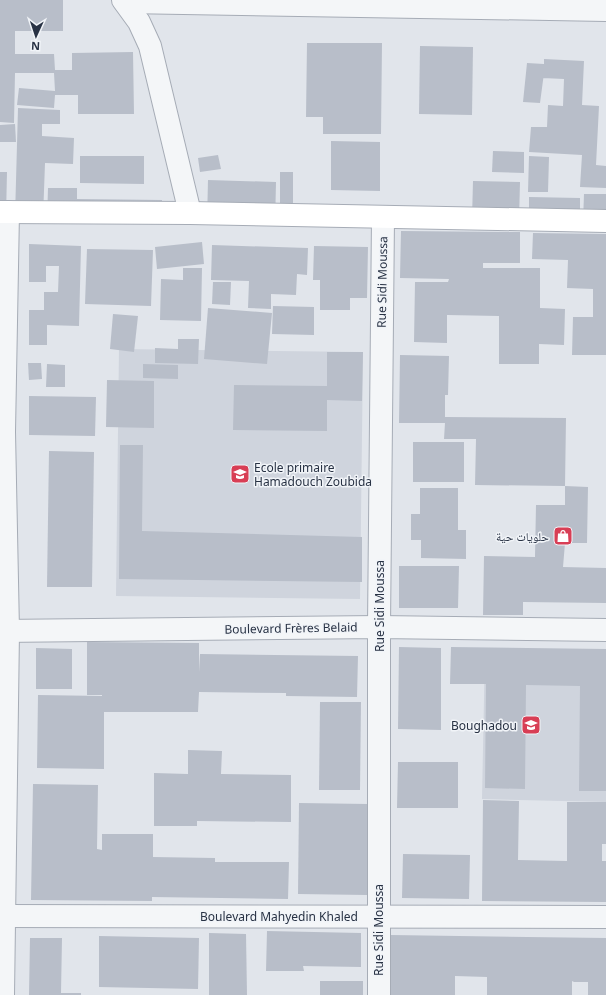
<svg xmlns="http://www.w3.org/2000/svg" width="606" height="995" font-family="'Noto Sans','Noto Naskh Arabic',sans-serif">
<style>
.built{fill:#cfd4dd}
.building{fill:#b8bec9}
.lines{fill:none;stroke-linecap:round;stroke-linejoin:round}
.street-casing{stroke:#a6acb6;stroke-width:24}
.secondary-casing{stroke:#a6acb6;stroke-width:24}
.street{stroke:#f4f6f8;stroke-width:22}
.secondary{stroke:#fff;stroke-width:22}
.labels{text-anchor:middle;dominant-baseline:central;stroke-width:3;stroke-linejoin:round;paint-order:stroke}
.street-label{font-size:12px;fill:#283244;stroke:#f1f4f8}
.poi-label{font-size:12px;fill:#283244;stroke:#f1f4f8;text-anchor:end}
</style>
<rect width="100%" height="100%" fill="#e1e5eb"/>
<!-- built -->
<g class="built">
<path d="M 119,349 L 363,352 L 360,599 L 116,596 Z"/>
<path d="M 485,649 L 606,652 L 606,802 L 482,799 Z"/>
</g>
<!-- building -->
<g class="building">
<path d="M 0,0 L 63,0 L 63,31 L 15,31 L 15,54 L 54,54 L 55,70 L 72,70 L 72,53 L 133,52 L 134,114 L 78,114 L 78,95 L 55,95 L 54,108 L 17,105 L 19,88 L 55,91 L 54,73 L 15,73 L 14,123 L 0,122 Z"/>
<path d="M 307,43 L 382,43 L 381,134 L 323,134 L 323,117 L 306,117 Z"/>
<path d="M 420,46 L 473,47 L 472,115 L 419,114 Z"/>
<path d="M 544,59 L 584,61 L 582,105 L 599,106 L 596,165 L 606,166 L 606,188 L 580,187 L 582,155 L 529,152 L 531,127 L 547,127 L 548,105 L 563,106 L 564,79 L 543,78 L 544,73 L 540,103 L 523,102 L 527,63 L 544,64 Z"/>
<path d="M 18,108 L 60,110 L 60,124 L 42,124 L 42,136 L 74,138 L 73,164 L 45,163 L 43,218 L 15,217 Z"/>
<path d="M 15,124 L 16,142 L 0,142 L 0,125 Z"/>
<path d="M 331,141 L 380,142 L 380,191 L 331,190 Z"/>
<path d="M 493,151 L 524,152 L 524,173 L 492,172 Z"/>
<path d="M 218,155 L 221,169 L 200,172 L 198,158 Z"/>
<path d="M 80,156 L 144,156 L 144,184 L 80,183 Z"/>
<path d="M 529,156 L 549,157 L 548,192 L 528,192 Z"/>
<path d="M 0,172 L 7,172 L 6,216 L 0,216 Z"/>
<path d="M 280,172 L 293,172 L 293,223 L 280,222 Z"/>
<path d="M 208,180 L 276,182 L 275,225 L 207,222 Z"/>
<path d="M 473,181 L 520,182 L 519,220 L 472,219 Z"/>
<path d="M 48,188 L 77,188 L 77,199 L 162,200 L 161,220 L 47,220 Z"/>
<path d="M 584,194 L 606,194 L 606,223 L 583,223 Z"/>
<path d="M 529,197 L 580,198 L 580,220 L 529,220 Z"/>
<path d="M 401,231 L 520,232 L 520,263 L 483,263 L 483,268 L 540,268 L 540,308 L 565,309 L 564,345 L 539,344 L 539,364 L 499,364 L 499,316 L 447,315 L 447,343 L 414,342 L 415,282 L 448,282 L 449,279 L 400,278 Z"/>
<path d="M 533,233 L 606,234 L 606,355 L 572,355 L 573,317 L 593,317 L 593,289 L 567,288 L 568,260 L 532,259 Z"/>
<path d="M 202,242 L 204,264 L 157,269 L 155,247 Z"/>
<path d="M 29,244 L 81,246 L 79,326 L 47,325 L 47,345 L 29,345 L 29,310 L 44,310 L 44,292 L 58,292 L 59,266 L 46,266 L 46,282 L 29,282 Z"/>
<path d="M 212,245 L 308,248 L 307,275 L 297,274 L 296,295 L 271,294 L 271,309 L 248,308 L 249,281 L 211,280 Z"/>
<path d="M 314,246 L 368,247 L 367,298 L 350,298 L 350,310 L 320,310 L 320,280 L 313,280 Z"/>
<path d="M 87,249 L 153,250 L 151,306 L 85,304 Z"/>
<path d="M 183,268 L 202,268 L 201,321 L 160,320 L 161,279 L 183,280 Z"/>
<path d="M 213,282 L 231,282 L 230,305 L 212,304 Z"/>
<path d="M 273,306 L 314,307 L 314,335 L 272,334 Z"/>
<path d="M 208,308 L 272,313 L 267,364 L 204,359 Z"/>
<path d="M 113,314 L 138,316 L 134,352 L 110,349 Z"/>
<path d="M 178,339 L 199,339 L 198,364 L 155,363 L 155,348 L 178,349 Z"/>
<path d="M 327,352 L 363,352 L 362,401 L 327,400 L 327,431 L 233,430 L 234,385 L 327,386 Z"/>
<path d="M 400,355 L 449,356 L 448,395 L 445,395 L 445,417 L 566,418 L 565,486 L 475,485 L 476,439 L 444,439 L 445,423 L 399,423 Z"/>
<path d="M 28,363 L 41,363 L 42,379 L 29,380 Z"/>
<path d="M 47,364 L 65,365 L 65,387 L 46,387 Z"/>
<path d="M 143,364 L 178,365 L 178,379 L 143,378 Z"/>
<path d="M 107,380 L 154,381 L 154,428 L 106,427 Z"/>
<path d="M 29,396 L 96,397 L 95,436 L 29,435 Z"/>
<rect x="413" y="442" width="51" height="40"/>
<path d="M 120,445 L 143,445 L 142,531 L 362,537 L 362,582 L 119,579 Z"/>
<path d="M 49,451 L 94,452 L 92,587 L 47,587 Z"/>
<path d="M 565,486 L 588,487 L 587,543 L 565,543 L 563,567 L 606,568 L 606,603 L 523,602 L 523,615 L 483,615 L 484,556 L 535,557 L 536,505 L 565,505 Z"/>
<path d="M 420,488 L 458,488 L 458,530 L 466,530 L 466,559 L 421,558 L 421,540 L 411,540 L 411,514 L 420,514 Z"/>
<path d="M 399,566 L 459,566 L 458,608 L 399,608 Z"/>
<path d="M 87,642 L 199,643 L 199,672 L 200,654 L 358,656 L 357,697 L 286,696 L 286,693 L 199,692 L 198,712 L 104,712 L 104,769 L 37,768 L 38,695 L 102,696 L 102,695 L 87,695 Z"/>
<path d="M 399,647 L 441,648 L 441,730 L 398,729 Z"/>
<path d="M 451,647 L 606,649 L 606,791 L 579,791 L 580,686 L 526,685 L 525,789 L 485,788 L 486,684 L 450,684 Z"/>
<path d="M 36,648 L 72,649 L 72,689 L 36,689 Z"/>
<path d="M 320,702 L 361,702 L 360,790 L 319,790 Z"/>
<path d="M 188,750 L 222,751 L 221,774 L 291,775 L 291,822 L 197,821 L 197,826 L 154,826 L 154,773 L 188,774 Z"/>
<path d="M 398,762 L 458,762 L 458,808 L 397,808 Z"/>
<path d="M 33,784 L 98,785 L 97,849 L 102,850 L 102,834 L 153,834 L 153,857 L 215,858 L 215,862 L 289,862 L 288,899 L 152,897 L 152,901 L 31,900 Z"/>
<path d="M 483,800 L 519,801 L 518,860 L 567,861 L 567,802 L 606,802 L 606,844 L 602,844 L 602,861 L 606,861 L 606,902 L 482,901 Z"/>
<path d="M 299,803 L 368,804 L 367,895 L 298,894 Z"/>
<path d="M 403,854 L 470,855 L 469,899 L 402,898 Z"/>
<path d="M 267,931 L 361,933 L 361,967 L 303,966 L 304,971 L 266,971 Z"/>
<path d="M 209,933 L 246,934 L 247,995 L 209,995 Z"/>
<path d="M 391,935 L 606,938 L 606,995 L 588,995 L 588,982 L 574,982 L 572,981 L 572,995 L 487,995 L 487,977 L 455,976 L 455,995 L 391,995 Z"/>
<path d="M 99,936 L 199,938 L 198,989 L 99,987 Z"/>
<path d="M 30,938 L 62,938 L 61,993 L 81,993 L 81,995 L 29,995 Z"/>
<rect x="320" y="981" width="43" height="14"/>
</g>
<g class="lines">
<defs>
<g id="street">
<path d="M 123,0 L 139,22 L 150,46 L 190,213"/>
<path d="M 125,2 L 606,10"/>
<path d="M 0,631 L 379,627 L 606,630"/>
<path d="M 0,916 L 606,917"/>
<path d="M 3,995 L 8,631 L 4,432 L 8,212"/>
<path d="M 379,995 L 379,627 L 383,218"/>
</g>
<path id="secondary" d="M 0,212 L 190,213 L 606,221"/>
</defs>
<!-- street casing -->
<use href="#street" class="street-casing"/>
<!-- secondary casing -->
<use href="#secondary" class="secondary-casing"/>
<!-- street -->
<use href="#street" class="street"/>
<!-- secondary -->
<use href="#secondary" class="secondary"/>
</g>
<!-- icons -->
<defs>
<symbol id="school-square" viewBox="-11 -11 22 22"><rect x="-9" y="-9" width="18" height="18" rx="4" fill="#d83e55" stroke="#f1f4f8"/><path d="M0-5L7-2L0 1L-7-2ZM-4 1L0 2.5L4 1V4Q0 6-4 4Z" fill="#fff"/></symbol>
<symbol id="shop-square" viewBox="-11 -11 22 22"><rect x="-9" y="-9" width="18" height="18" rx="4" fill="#d83e55" stroke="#f1f4f8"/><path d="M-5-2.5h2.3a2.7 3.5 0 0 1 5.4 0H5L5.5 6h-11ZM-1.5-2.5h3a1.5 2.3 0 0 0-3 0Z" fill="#fff"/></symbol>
</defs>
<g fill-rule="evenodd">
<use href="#school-square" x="229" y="463" width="22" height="22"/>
<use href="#shop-square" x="552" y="525" width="22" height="22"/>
<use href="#school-square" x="520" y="714" width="22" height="22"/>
</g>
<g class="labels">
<!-- street labels -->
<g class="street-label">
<text transform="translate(382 282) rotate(-89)">Rue Sidi Moussa</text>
<text transform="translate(379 606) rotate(-90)">Rue Sidi Moussa</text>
<text transform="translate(291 628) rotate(-1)">Boulevard Frères Belaid</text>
<text x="279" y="916">Boulevard Mahyedin Khaled</text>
<text transform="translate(378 930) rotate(-90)">Rue Sidi Moussa</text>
</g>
<!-- poi labels -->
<g class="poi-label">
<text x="254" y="467" text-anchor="start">Ecole primaire<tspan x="254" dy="14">Hamadouch Zoubida</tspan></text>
<text x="549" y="536">حلويات حية</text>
<text x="517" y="725">Boughadou</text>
</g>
</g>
<!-- north arrow -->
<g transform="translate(36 36) rotate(183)" stroke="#f1f4f8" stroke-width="3" paint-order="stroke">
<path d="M0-3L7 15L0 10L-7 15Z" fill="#283244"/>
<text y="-6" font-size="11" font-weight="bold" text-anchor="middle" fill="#283244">N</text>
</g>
</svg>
